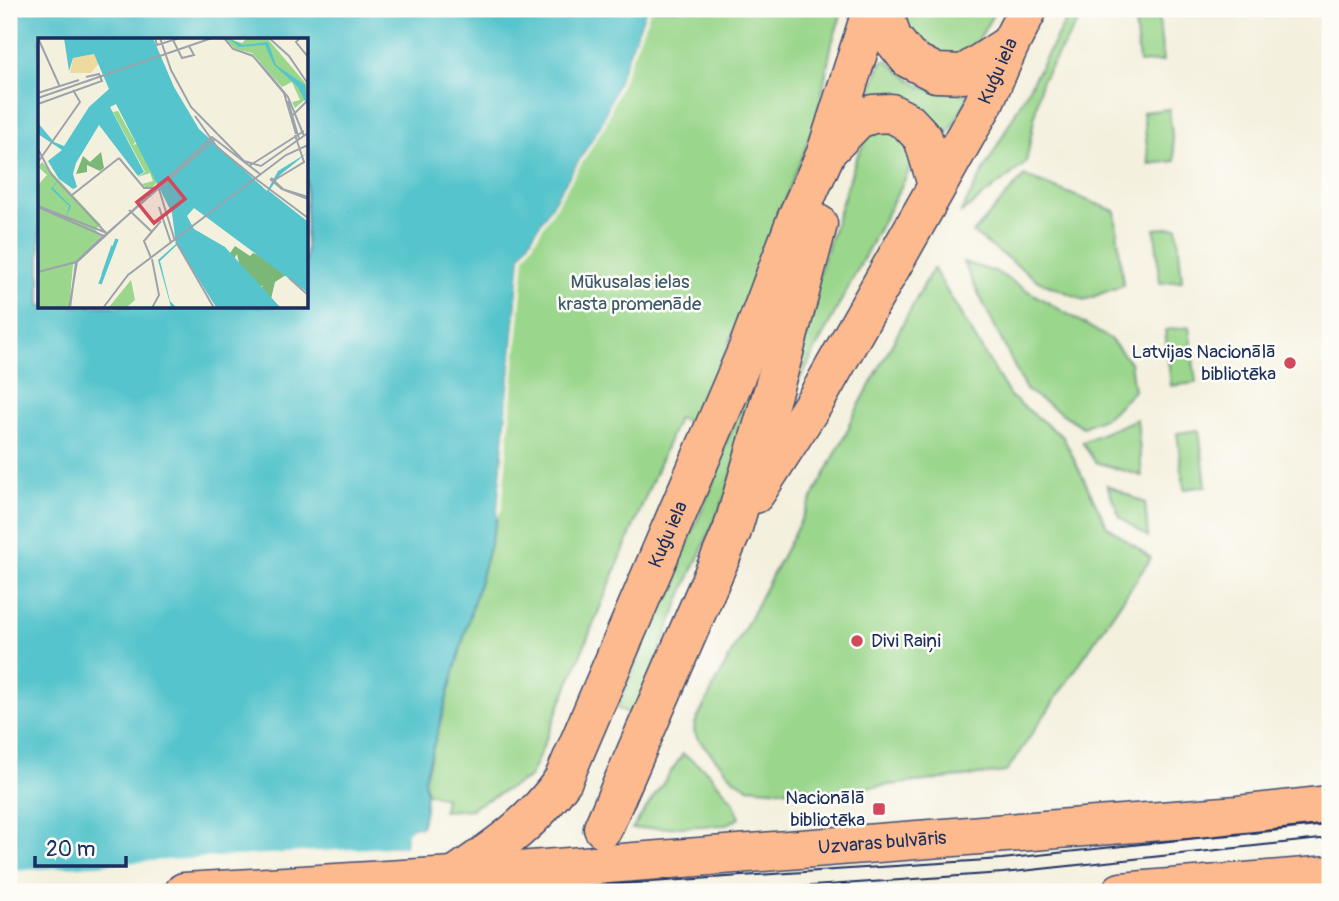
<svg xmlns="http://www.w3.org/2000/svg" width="1339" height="901" font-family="Pangolin,sans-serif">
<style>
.green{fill:#9ad68b;stroke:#5a8274;stroke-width:2}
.water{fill:#56c4cc;stroke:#387a95;stroke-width:2;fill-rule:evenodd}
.pier{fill:#f4f0de}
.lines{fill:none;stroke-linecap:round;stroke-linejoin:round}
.major-tunnel{stroke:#c9c9c4;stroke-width:38;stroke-dasharray:38 19;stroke-linecap:butt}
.major-casing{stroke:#3c4c71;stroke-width:41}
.major{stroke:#fcba8e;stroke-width:38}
.tram{stroke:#1b2f5e;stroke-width:2}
.poi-dot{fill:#d1495b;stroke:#fdfcf7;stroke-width:2.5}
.labels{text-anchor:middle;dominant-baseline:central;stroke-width:5;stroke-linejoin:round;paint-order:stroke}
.street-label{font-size:19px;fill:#1b2f5e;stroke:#fdfcf7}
.park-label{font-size:19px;fill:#3b5969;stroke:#fdfcf7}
.poi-label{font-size:19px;fill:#1b2f5e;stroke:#fdfcf7;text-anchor:end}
.inset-river{fill:none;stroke:#56c4cc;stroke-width:3.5}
.inset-road{fill:none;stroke:#9da3ab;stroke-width:2}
.view{fill:#d1495b;fill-opacity:0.15;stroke:#d1495b;stroke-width:3.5}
.inset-edge{fill:none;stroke:#1b2f5e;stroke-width:3.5}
</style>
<rect width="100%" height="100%" fill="#fdfcf7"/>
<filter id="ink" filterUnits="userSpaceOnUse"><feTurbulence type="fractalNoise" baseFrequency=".0143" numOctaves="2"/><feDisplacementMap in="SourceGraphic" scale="14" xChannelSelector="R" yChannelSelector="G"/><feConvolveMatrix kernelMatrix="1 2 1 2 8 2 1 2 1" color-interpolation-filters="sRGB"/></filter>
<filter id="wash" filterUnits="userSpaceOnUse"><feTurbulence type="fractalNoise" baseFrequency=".00686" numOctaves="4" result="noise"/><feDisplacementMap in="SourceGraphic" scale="28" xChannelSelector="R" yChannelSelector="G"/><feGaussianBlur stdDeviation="1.57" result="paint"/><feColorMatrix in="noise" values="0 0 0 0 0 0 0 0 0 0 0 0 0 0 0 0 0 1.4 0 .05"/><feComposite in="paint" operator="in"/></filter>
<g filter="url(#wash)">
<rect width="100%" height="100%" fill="#f4f0de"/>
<!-- green -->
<g class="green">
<path d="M 647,9 L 843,9 L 832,43 L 817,118 L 697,424 L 678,418 L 539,756 L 529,778 L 473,807 L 472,809 L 443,811 L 445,798 L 427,793 L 424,780 L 497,519 L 521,256 L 602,124 Z"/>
<path d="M 904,9 L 996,9 L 977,43 L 970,50 L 951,57 L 924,48 L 905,25 Z"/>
<path d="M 1072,9 L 1086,9 L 1041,82 L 1026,163 L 960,214 Z"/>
<path d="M 1134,9 L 1158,9 L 1163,61 L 1139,63 Z"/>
<path d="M 886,60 L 919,86 L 934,91 L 967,93 L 967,100 L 948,134 L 944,135 C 919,101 912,102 871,97 L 870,93 L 882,61 Z"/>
<path d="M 1169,109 L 1175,161 L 1149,164 L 1143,112 Z"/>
<path d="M 874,131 C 903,132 902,136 913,161 L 906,177 L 787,404 L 818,277 L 856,159 L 866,139 Z"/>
<path d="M 1024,176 L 1115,211 L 1123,285 L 1085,300 L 1040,282 L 973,233 Z"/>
<path d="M 1177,227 L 1182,281 L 1160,283 L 1155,229 Z"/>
<path d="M 963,262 L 996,272 L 1110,339 L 1130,362 L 1134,391 L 1108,416 L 1083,427 L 1026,390 Z"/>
<path d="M 933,268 L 1010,396 L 1063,437 L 1107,526 L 1151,558 L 1006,772 L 818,793 L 747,787 L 734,779 L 698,739 L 694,731 L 695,723 L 850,426 L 849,424 Z"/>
<path d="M 1189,327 L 1196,383 L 1171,386 L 1165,330 Z"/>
<path d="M 765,353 L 726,495 L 685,587 L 634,716 L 617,708 L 717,474 L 718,462 Z"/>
<path d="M 1137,419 L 1142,476 L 1095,462 L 1082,442 Z"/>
<path d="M 1199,430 L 1206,486 L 1184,489 L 1177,433 Z"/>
<path d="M 1107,485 L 1145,503 L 1148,537 L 1120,517 Z"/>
<path d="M 683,754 L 706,770 L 733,801 L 740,818 L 725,825 L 632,829 Z"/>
</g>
<!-- water -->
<path class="water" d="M 9,9 L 647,9 L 602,124 L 521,256 L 497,519 L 424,780 C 428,797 425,810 421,828 L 412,827 L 406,839 L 406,846 L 9,892 ZM 40,40 L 306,40 L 306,306 L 40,306 Z"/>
<!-- pier -->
<g class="pier">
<path d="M 647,9 L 651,9 L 605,125 L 525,257 L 502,508 L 497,519 L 521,256 L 602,124 Z"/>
<path d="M 412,827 L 424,828 L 422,831 L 414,831 L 410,834 L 410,847 L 402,892 L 9,892 L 9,871 L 166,860 L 406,846 L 407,832 Z"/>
</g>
</g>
<g filter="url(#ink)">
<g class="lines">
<!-- major-tunnel -->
<path class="major-tunnel" d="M 576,892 L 600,836"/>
<defs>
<g id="major">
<path d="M 885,9 L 885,14 L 892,38 L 909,59 L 936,73 L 964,74 L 1010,44"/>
<path d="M 827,151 L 858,119 L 873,114 L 891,113 L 908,122 L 923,138 L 937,185"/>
<path id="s1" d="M 755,494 L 817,398 L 983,105 L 1010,44 L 1028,9"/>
<path d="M 603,828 L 732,531 L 783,356 L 818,224"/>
<path id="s2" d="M 456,875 C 498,846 533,823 563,780 L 748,348 L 797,217 L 826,153 L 872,9"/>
<path id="s3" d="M 184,892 L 454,876 L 1238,815 L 1330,805"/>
<path d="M 1121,892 L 1330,875"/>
</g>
</defs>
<!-- major casing -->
<use href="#major" class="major-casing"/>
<!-- major -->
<use href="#major" class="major"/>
<!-- tram -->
<g class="tram">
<path d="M 500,892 L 1002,859 L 1330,824"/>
<path d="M 724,892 L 1003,873 L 1330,838"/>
</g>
</g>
</g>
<!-- markers -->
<g class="poi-dot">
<circle cx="1290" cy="363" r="7"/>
<circle cx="857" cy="641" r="7"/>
<rect x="872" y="802" width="14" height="14" rx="3.5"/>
</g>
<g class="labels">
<!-- street labels -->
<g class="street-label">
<text stroke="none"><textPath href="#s1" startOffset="488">Kuģu iela</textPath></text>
<text stroke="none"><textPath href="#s2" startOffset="411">Kuģu iela</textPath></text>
<text stroke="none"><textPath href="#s3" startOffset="700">Uzvaras bulvāris</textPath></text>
</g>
<!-- park labels -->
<g class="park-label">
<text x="630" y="282">Mūkusalas ielas<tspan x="630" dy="22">krasta promenāde</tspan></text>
</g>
<!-- poi labels -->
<g class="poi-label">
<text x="1276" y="352">Latvijas Nacionālā<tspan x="1276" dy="22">bibliotēka</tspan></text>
<text x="871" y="641" text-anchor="start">Divi Raiņi</text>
<text x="865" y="798">Nacionālā<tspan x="865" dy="22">bibliotēka</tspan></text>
</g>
</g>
<!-- overview -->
<g transform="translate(38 38)">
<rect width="270" height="270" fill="#f4f0de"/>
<path d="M 187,0 L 204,5 L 209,0 L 229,0 L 269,47 L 269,60 L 257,70 L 254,64 L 262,62 L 254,44 L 244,49 L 214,15 L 197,11 ZM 80,73 L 97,104 L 95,107 L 99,106 L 114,132 L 119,144 L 115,149 L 108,150 L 104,146 L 115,143 L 112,135 L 100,139 L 107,134 L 75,74 ZM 4,124 L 63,187 L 57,191 L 63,198 L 35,227 L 31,269 L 0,269 L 0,147 L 9,137 L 0,129 ZM 93,242 L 97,262 L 89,269 L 71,269 Z" fill="#9ad68b"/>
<path d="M 63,114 L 66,130 L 62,133 L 49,127 L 49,134 L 38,136 L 45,118 L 52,124 ZM 197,208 L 212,218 L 215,215 L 229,221 L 248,237 L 237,244 L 233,261 L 223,251 L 225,247 L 221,250 L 202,229 L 199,216 L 196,221 L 192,215 Z" fill="#7bb777"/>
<path d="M 56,16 L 61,25 L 53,35 L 32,35 L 35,20 Z" fill="#eeda9e"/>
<path d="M 26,0 L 115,0 L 136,49 L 161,91 L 229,153 L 240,133 L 269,115 L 242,137 L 231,153 L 269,183 L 269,254 L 156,170 L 149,178 L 156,191 L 187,209 L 242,269 L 178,269 L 139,207 L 122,223 L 132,263 L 138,269 L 133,269 L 120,222 L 138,206 L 134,175 L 78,66 L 72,69 L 106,134 L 100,138 L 61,87 L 38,125 L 35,136 L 39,149 L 35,151 L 21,141 L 15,150 L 33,168 L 28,179 L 31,168 L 13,151 L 21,141 L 10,123 L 24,112 L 0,96 L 0,85 L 16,104 L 26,108 L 51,69 L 71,51 L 56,16 L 35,20 L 31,33 ZM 190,0 L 205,7 L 230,4 L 238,27 L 267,47 L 269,67 L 260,49 L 236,27 L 227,7 L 201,9 Z" fill="#56c4cc"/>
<path class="inset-river" d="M 65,237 L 75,208M 62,246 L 79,201"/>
<path class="inset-road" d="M 0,0 L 22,49M 117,0 L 119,7 L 142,0M 122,0 L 133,32 L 153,69 L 206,123 L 223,128 L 270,95M 186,0 L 195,11 L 214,17 L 230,35 L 250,59 L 266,98M 186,0 L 195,11 L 215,18 L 246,55 L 258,96M 231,0 L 251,18 L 270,46M 262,0 L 258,4 L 270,19M 135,2 L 144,20 L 156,17 L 151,8M 0,55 L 41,42M 0,60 L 174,0M 250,63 L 261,101M 0,66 L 64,43 L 61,36 L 48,39M 255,77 L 270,62M 157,78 L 179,109 L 217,140M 0,111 L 13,136 L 68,195M 81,120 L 106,150 L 116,150M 0,124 L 42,64 L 35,52M 211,128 L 266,93M 218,141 L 270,180M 232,141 L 244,151 L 270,159M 235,143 L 266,124 L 257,97M 238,143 L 233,140 L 246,152 L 270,161M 120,148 L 137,203M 34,157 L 81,120M 0,168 L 69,195M 0,169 L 66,198 L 177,101M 121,169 L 133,205M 91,172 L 114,194M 138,204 L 176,270M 113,220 L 106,203 L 123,183M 114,221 L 121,257 L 114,270M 0,234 L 38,224 L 65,198M 251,240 L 270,257M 31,270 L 39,224 L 174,99 L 222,136M 32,270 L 38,224M 65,270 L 90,237 L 248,117 L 270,107"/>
<path class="view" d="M 130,140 L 147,161 L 116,185 L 99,164 Z"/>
<rect width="270" height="270" class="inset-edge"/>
</g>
<!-- margin -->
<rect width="1339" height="901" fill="none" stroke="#fdfcf7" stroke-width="35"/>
<!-- scale -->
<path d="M35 856v10h91v-10" fill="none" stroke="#1b2f5e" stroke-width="3.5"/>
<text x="46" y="856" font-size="21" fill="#1b2f5e" stroke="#fdfcf7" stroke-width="5" paint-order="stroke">20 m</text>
</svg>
